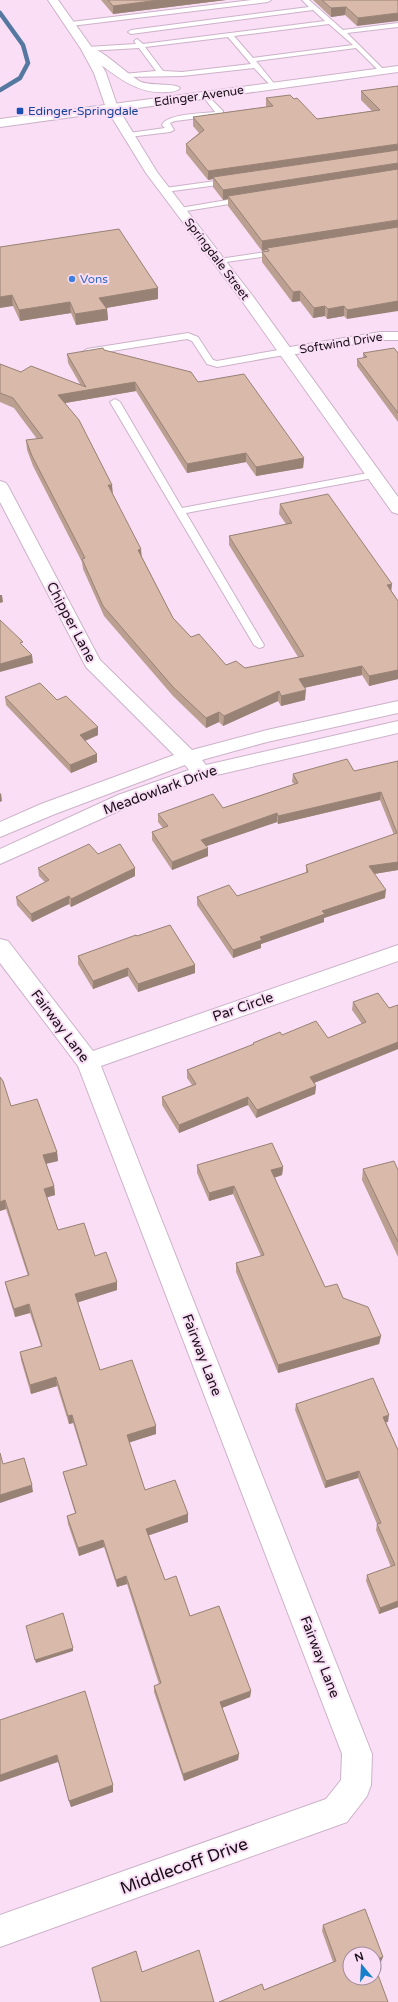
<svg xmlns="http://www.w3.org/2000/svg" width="398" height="2002" font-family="'Varela Round',sans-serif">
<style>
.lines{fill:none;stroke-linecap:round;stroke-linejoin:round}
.stream{stroke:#5478a0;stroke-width:4.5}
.service-casing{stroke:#ccb2c9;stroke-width:2}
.minor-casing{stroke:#ccb2c9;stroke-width:2}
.secondary-casing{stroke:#ccb2c9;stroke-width:2}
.primary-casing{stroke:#ccb2c9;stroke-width:2}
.service{fill:#fff;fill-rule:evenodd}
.minor{fill:#fff;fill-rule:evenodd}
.secondary{fill:#fff;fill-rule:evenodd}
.primary{fill:#fff;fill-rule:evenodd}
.wall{fill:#bb9f91}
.shaded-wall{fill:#988276}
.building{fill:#d9b9a9;stroke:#988276}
.transit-dot{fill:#1a4fb4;stroke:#f9def6;stroke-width:1.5}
.shop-dot{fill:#3f7fe0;stroke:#f9def6;stroke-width:1.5}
.labels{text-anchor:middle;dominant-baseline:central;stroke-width:4;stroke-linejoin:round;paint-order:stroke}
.far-street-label{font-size:12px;fill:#180f17;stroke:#f9def6}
.far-transit-label{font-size:12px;fill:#164399;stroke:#f9def6;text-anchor:start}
.far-shop-label{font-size:12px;fill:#366cbe;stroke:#f9def6;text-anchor:start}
.street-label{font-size:14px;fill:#180f17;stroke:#f9def6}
.near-street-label{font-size:17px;fill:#180f17;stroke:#f9def6}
</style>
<rect width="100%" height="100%" fill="#f9def6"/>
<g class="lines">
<!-- stream -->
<path class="stream" d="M 0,13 L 23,45 L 28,63 L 20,78 L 0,90"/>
<defs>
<g id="service">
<path d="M 252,0 L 271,0 L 268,2 L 71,26 L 68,24 L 71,22 Z"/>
<path d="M 302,0 L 309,0 L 343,30 L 398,23 L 398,27 L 347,33 L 384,70 L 384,72 L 380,72 L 356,48 L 256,61 L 276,86 L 273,88 L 254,68 L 182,76 L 125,77 L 123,76 L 123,74 L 156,71 L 139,48 L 87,51 L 84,49 L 87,47 L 136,44 L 134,41 L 137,39 L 143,44 L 325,21 L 313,10 L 131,34 L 128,32 L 131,30 L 309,7 ZM 329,24 L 353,45 L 253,58 L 234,36 ZM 228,37 L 251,64 L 182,72 L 163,71 L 145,47 Z"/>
<path d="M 205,93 L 223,111 L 223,115 L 175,121 L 170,123 L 174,130 L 170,132 L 129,137 L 125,135 L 129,133 L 165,128 L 162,125 C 166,114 203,113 215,112 L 202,95 Z"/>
<path d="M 230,179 L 233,179 L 233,183 L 165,192 L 161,190 L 165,188 Z"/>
<path d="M 245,197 L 249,199 L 248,201 L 180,212 L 176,210 L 180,208 Z"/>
<path d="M 280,250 L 283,250 L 283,254 L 219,263 L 215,261 L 219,259 Z"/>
<path d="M 188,333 L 198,337 L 213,360 L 217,361 L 284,349 L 288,352 L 284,355 L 217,367 L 207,364 L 192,341 L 187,339 L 87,355 L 83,352 L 87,349 Z"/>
<path d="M 115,399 L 120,402 L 182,508 L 373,472 L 378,475 L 373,478 L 186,513 L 264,645 L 263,647 L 259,648 L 254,645 L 110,402 Z"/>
</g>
<g id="minor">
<path d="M 380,332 L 398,332 L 398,340 L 380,340 L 284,356 L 279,355 L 277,352 L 279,349 L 284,348 Z"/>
<path d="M 0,481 L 6,483 L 8,486 L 100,660 L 192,750 L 267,730 L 398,701 L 398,713 L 267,742 L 202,760 L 206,765 L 398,721 L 398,733 L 208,777 L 132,805 L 0,864 L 0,849 L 118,795 L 189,770 L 185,765 L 55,814 L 0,837 L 0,822 L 41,804 L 174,755 L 86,667 L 0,502 Z"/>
<path d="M 0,939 L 8,941 L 93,1051 L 398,945 L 398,961 L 101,1066 L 372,1754 L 371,1785 L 367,1796 L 347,1822 L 0,1947 L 0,1915 L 326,1799 L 341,1780 L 342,1754 L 78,1066 L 0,963 Z"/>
</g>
<path id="secondary" d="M 48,0 L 58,0 L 93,49 L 106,73 L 118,108 L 157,172 L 252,295 L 398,497 L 398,514 L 392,512 L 242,301 L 146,173 L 106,108 L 94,73 L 81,49 Z"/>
<g id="primary">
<path d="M 87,46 C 104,50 125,73 141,82 C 151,86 176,83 180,88 C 177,92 171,92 166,92 C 133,95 108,69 83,51 L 81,49 Z"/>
<path d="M 398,66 L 398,72 L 0,127 L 0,119 Z"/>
</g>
</defs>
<!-- service casing -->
<use href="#service" class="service-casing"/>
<!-- minor casing -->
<use href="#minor" class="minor-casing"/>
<!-- secondary casing -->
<use href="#secondary" class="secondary-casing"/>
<!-- primary casing -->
<use href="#primary" class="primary-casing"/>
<!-- service -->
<use href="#service" class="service"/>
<!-- minor -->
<use href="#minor" class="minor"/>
<!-- secondary -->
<use href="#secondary" class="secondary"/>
<!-- primary -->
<use href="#primary" class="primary"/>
</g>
<!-- wall -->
<g class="wall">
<path d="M 101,0 L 226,0 L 113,14 Z"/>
<path d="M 313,0 L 398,0 L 357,26 L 345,15 L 331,17 Z"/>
<path d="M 398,86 L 347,319 L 344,316 L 327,319 L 325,316 L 313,318 L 300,301 L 292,302 L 262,262 L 262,252 L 267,251 L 267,250 L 262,251 L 228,206 L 228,199 L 223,200 L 213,187 L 213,179 L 208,180 L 186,153 L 186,144 L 199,133 L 193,126 L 193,117 L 266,107 L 266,98 L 294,99 L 317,119 L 372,111 L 361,100 L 361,91 Z"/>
<path d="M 0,247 L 158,288 L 158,299 L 106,308 L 107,309 L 108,320 L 76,325 L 71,313 L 20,321 L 13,306 Z"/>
<path d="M 104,350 L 198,382 L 304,458 L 303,468 L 256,476 L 246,462 L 187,473 L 136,391 L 65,403 L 113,494 L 142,557 L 173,618 L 191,637 L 226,665 L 245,668 L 298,657 L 229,545 L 229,536 L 286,524 L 279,514 L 280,504 L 391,590 L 398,601 L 398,679 L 369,686 L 362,675 L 304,688 L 305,700 L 281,706 L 278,701 L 223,726 L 219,722 L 206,728 L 173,696 L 104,616 L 83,569 L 82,562 L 33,466 L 27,450 L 26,440 L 37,439 L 14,408 L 0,402 L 0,364 L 21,372 L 80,384 L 68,363 L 67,354 Z"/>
<path d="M 363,353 L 398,353 L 398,422 L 357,366 L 357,359 L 363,358 Z"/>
<path d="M 5,697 L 57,700 L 98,735 L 85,741 L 97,754 L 97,762 L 71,773 L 6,705 Z"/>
<path d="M 398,761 L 398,870 L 374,874 L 385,898 L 324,918 L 324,922 L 261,944 L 261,948 L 233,958 L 197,905 L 197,897 L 237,896 L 306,873 L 306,865 L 394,835 L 380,800 L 278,824 L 277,822 L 206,846 L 208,856 L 172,870 L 152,840 L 152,832 L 163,828 L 158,822 L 158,814 L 223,808 L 294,784 L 292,782 L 293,774 L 354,771 Z"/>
<path d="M 98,854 L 135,876 L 71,907 L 69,904 L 32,922 L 17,905 L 16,897 L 45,882 L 39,876 L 38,868 Z"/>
<path d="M 137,936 L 195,965 L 195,973 L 138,992 L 128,976 L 93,989 L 78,964 L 78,956 Z"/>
<path d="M 353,1002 L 389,1008 L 398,1005 L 398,1049 L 314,1083 L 316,1086 L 315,1094 L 256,1118 L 248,1105 L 179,1133 L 162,1105 L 162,1097 L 192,1085 L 187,1078 L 187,1070 L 253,1045 L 253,1043 L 282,1035 L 328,1038 L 362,1024 L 352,1010 Z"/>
<path d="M 0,1077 L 11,1106 L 57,1152 L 58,1161 L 46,1164 L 54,1186 L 55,1195 L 47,1197 L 58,1230 L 95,1256 L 117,1290 L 78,1302 L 100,1370 L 156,1426 L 156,1434 L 129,1442 L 145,1490 L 188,1514 L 188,1522 L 149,1535 L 165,1580 L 190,1616 L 251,1691 L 250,1697 L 222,1708 L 239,1754 L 238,1760 L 184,1781 L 154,1692 L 154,1686 L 159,1684 L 127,1584 L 117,1587 L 104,1547 L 79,1556 L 68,1524 L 67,1516 L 75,1513 L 65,1480 L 63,1472 L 86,1465 L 73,1423 L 69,1424 L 57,1386 L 31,1394 L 21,1360 L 20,1352 L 41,1346 L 30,1313 L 15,1317 L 7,1291 L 5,1282 L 28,1276 L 6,1209 L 0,1211 Z"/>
<path d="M 197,1165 L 283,1167 L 282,1175 L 274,1178 L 325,1287 L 343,1298 L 381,1336 L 379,1344 L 278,1373 L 236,1272 L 236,1263 L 261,1256 L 233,1194 L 209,1201 L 197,1173 Z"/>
<path d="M 363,1169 L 398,1170 L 398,1257 L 362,1180 Z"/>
<path d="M 296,1404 L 388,1422 L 386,1422 L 398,1450 L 398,1607 L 379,1614 L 366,1581 L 367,1575 L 391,1567 L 376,1530 L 377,1524 L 358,1478 L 325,1488 L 295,1410 Z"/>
<path d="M 0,1720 L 113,1792 L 71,1807 L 58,1762 Z"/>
<path d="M 323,1925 L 381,1962 L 374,1964 L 264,1990 L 333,1962 L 322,1931 Z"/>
</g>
<!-- shaded-wall -->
<g class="shaded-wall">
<path d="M 159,0 L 226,0 L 113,14 L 113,6 Z"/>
<path d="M 346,7 L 345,15 L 331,17 L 331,8 Z"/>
<path d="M 398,13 L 398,21 L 357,26 L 358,18 Z"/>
<path d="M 398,144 L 398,153 L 213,177 L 213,179 L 208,180 L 208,171 Z"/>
<path d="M 398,163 L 398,172 L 228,196 L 228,199 L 223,200 L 223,190 Z"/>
<path d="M 398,220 L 398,230 L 267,248 L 267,250 L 262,251 L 262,241 Z"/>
<path d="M 158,288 L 158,299 L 100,309 L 99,298 Z"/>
<path d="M 300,291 L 300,301 L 292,302 L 293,292 Z"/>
<path d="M 12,295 L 13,306 L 0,308 L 0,297 Z"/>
<path d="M 398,301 L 398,311 L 347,319 L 347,310 Z"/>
<path d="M 70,302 L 71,313 L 20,321 L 19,310 Z"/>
<path d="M 325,306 L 325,316 L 313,318 L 314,308 Z"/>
<path d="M 344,306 L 344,316 L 327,319 L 328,309 Z"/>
<path d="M 107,309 L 108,320 L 76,325 L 75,314 Z"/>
<path d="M 135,382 L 136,391 L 59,404 L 58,395 Z"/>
<path d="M 246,453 L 246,462 L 187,473 L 187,464 Z"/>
<path d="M 304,458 L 303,468 L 256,476 L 256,467 Z"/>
<path d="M 108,485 L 112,485 L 113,494 Z"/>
<path d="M 141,549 L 142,559 L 138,550 Z"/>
<path d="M 392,584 L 391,594 L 387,585 Z"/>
<path d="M 0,595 L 2,595 L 3,602 L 0,603 Z"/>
<path d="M 32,655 L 33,663 L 0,672 L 0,664 Z"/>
<path d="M 362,666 L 362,675 L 299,689 L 299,679 Z"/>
<path d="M 398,670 L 398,679 L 369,686 L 369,676 Z"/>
<path d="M 306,690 L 305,700 L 281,706 L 281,696 Z"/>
<path d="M 279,691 L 278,701 L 223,726 L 224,716 Z"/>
<path d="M 219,712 L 219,722 L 206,728 L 206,718 Z"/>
<path d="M 98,727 L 98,735 L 80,743 L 80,735 Z"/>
<path d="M 97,754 L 97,762 L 71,773 L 70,765 Z"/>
<path d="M 381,792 L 380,800 L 278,824 L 278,816 Z"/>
<path d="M 1,793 L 2,801 L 0,802 L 0,794 Z"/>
<path d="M 277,813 L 277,822 L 201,848 L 201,840 Z"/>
<path d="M 208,848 L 208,856 L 172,870 L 172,862 Z"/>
<path d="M 398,862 L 398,870 L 368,875 L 369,866 Z"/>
<path d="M 135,868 L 135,876 L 71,907 L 71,899 Z"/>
<path d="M 386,890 L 385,898 L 324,918 L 324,922 L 261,944 L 261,948 L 233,958 L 233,950 L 260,937 L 322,911 Z"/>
<path d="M 69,896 L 69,904 L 32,922 L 31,914 Z"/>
<path d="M 195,965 L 195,973 L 138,992 L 138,984 Z"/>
<path d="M 128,968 L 128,976 L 93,989 L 93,981 Z"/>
<path d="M 398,1042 L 398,1049 L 309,1085 L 310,1077 Z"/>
<path d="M 316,1086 L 315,1094 L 256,1118 L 257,1110 Z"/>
<path d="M 248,1097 L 248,1105 L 179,1133 L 179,1125 Z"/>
<path d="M 57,1152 L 58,1161 L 44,1164 L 43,1155 Z"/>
<path d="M 283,1167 L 282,1175 L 270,1179 L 271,1170 Z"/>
<path d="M 54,1186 L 55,1195 L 45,1198 L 44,1189 Z"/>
<path d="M 234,1186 L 233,1194 L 209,1201 L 209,1193 Z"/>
<path d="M 5,1200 L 6,1209 L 0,1211 L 0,1202 Z"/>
<path d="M 117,1282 L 117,1290 L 76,1303 L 75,1294 Z"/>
<path d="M 29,1304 L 30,1313 L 15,1317 L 14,1309 Z"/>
<path d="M 381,1336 L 379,1344 L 278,1373 L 278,1365 Z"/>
<path d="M 56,1377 L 57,1386 L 31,1394 L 30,1385 Z"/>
<path d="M 72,1415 L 73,1423 L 69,1424 L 68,1416 Z"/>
<path d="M 389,1415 L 388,1422 L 382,1423 L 383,1417 Z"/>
<path d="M 156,1426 L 156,1434 L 128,1443 L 127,1435 Z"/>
<path d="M 359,1471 L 358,1478 L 325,1488 L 326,1481 Z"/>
<path d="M 32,1485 L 33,1492 L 0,1503 L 0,1495 Z"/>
<path d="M 188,1514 L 188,1522 L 147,1536 L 146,1529 Z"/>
<path d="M 103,1540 L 104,1547 L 79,1556 L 78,1548 Z"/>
<path d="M 126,1576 L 127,1584 L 117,1587 L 116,1580 Z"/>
<path d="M 398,1601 L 398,1607 L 379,1614 L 380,1608 Z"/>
<path d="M 73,1648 L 73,1651 L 36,1663 L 35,1660 Z"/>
<path d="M 251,1691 L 250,1697 L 219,1709 L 220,1702 Z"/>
<path d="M 239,1754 L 238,1760 L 184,1781 L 183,1774 Z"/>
<path d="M 57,1755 L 58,1762 L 0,1782 L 0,1775 Z"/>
<path d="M 113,1785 L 113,1792 L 71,1807 L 69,1801 Z"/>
<path d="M 383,1957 L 381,1962 L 374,1964 L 374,1960 Z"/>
</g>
<!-- building -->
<g class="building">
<path d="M 108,0 L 159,0 L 113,6 Z"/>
<path d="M 322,0 L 398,0 L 398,13 L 358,18 L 346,7 L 331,8 Z"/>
<path d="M 398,86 L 398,144 L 208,171 L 186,144 L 204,130 L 193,117 L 273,106 L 266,98 L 290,95 L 294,99 L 297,98 L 317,119 L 380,110 L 361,91 Z"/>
<path d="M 398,150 L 398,163 L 223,190 L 213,177 Z"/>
<path d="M 398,169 L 398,220 L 262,241 L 228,196 Z"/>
<path d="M 398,227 L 398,301 L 347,310 L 344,306 L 328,309 L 325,306 L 314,308 L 300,291 L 293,292 L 262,252 L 269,251 L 267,248 Z"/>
<path d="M 119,229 L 158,288 L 99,298 L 107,309 L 75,314 L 70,302 L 19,310 L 12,295 L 0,297 L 0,247 Z"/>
<path d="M 103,348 L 104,350 L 191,372 L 198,382 L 244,374 L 304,458 L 256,467 L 246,453 L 187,464 L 135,382 L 58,395 L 79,420 L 112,485 L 108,485 L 141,549 L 138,550 L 173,618 L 191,637 L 199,634 L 226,665 L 236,661 L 245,668 L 304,656 L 229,536 L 292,523 L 280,504 L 328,494 L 392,584 L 387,585 L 398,601 L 398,670 L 369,676 L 362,666 L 299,679 L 306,690 L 281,696 L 279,691 L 224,716 L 219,712 L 206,718 L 173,687 L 103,606 L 82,559 L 85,558 L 32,456 L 26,440 L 43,438 L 13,398 L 0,393 L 0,364 L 21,372 L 31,366 L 86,387 L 67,354 Z"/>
<path d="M 394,348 L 398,353 L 398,413 L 357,359 L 367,357 L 363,353 Z"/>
<path d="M 0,620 L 23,642 L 20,643 L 32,655 L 0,664 Z"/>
<path d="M 40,683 L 57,700 L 66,696 L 98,727 L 80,735 L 97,754 L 70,765 L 5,697 Z"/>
<path d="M 347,759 L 354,771 L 398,761 L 398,862 L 369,866 L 386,890 L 322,911 L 325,914 L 260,937 L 262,940 L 233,950 L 197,897 L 229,885 L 237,896 L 308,872 L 306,865 L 397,833 L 381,792 L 278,816 L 277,813 L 201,840 L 208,848 L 172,862 L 152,832 L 168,826 L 158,814 L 213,794 L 223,808 L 298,783 L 293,774 Z"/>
<path d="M 89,844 L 98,854 L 120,844 L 135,868 L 71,899 L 69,896 L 31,914 L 16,897 L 49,880 L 38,868 Z"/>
<path d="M 170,925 L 195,965 L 138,984 L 128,968 L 93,981 L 78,956 L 136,935 L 137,936 Z"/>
<path d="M 378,993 L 389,1008 L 398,1005 L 398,1042 L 310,1077 L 316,1086 L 257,1110 L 248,1097 L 179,1125 L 162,1097 L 196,1084 L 187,1070 L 254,1044 L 253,1043 L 280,1032 L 282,1035 L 316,1021 L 328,1038 L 366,1022 L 353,1002 Z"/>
<path d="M 0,1077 L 3,1081 L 11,1106 L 37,1099 L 57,1152 L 43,1155 L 54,1186 L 44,1189 L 58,1230 L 84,1223 L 95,1256 L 106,1252 L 117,1282 L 75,1294 L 100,1370 L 132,1360 L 146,1399 L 156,1426 L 127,1435 L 145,1490 L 175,1480 L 188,1514 L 146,1529 L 165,1580 L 176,1576 L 190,1616 L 219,1606 L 251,1691 L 220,1702 L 239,1754 L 183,1774 L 154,1686 L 161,1683 L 126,1576 L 116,1580 L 103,1540 L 78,1548 L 67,1516 L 76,1513 L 63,1472 L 87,1465 L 72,1415 L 68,1416 L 56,1377 L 30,1385 L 20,1352 L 42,1346 L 29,1304 L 14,1309 L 5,1282 L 29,1275 L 5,1200 L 0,1202 Z"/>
<path d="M 272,1143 L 283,1167 L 271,1170 L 325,1287 L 337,1284 L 343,1298 L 368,1307 L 381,1336 L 278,1365 L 236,1263 L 264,1255 L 234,1186 L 209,1193 L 197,1165 Z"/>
<path d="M 394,1161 L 398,1170 L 398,1242 L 363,1169 Z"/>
<path d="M 373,1378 L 389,1415 L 383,1417 L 398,1450 L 398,1601 L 380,1608 L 367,1575 L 395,1565 L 377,1524 L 381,1523 L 359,1471 L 326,1481 L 296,1404 Z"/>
<path d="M 0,1453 L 3,1464 L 24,1458 L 32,1485 L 0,1495 Z"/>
<path d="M 63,1613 L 73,1648 L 35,1660 L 26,1626 Z"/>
<path d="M 85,1691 L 113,1785 L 69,1801 L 57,1755 L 0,1775 L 0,1720 Z"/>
<path d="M 365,1909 L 383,1957 L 374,1960 L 374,1954 L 350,1954 L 350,1978 L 374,1978 L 374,1964 L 388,2002 L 219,2002 L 262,1984 L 264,1990 L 336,1961 L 323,1925 Z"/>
<path d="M 199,1950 L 214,2002 L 101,2002 L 92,1968 L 136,1951 L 142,1972 Z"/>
</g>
<!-- markers -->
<rect class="transit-dot" x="16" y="107" width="8" height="8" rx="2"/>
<circle class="shop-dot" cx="72" cy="279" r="4"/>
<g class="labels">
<!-- far-street labels -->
<g class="far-street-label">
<text transform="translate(199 96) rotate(-8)">Edinger Avenue</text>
<text transform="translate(217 259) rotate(53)">Springdale Street</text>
<text transform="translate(341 343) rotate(-9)">Softwind Drive</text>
</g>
<!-- far-transit labels -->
<g class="far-transit-label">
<text x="28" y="111">Edinger-Springdale</text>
</g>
<!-- far-shop labels -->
<g class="far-shop-label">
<text x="80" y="279">Vons</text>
</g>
<!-- street labels -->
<g class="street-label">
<text transform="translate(71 622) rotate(62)">Chipper Lane</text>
<text transform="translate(160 790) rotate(-20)">Meadowlark Drive</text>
<text transform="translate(243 1007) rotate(-19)">Par Circle</text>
<text transform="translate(60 1026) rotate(53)">Fairway Lane</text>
<text transform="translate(202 1355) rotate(69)">Fairway Lane</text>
<text transform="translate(320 1657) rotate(69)">Fairway Lane</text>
</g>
<!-- near-street labels -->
<g class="near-street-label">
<text transform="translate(184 1866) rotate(-20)">Middlecoff Drive</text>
</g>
</g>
<!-- north arrow -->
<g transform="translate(362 1966) rotate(342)"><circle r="19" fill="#f9def6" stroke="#9f8b9d"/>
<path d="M0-3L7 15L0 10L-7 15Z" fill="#1780ca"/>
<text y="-6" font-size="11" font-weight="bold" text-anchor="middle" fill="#180f17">N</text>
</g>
</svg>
